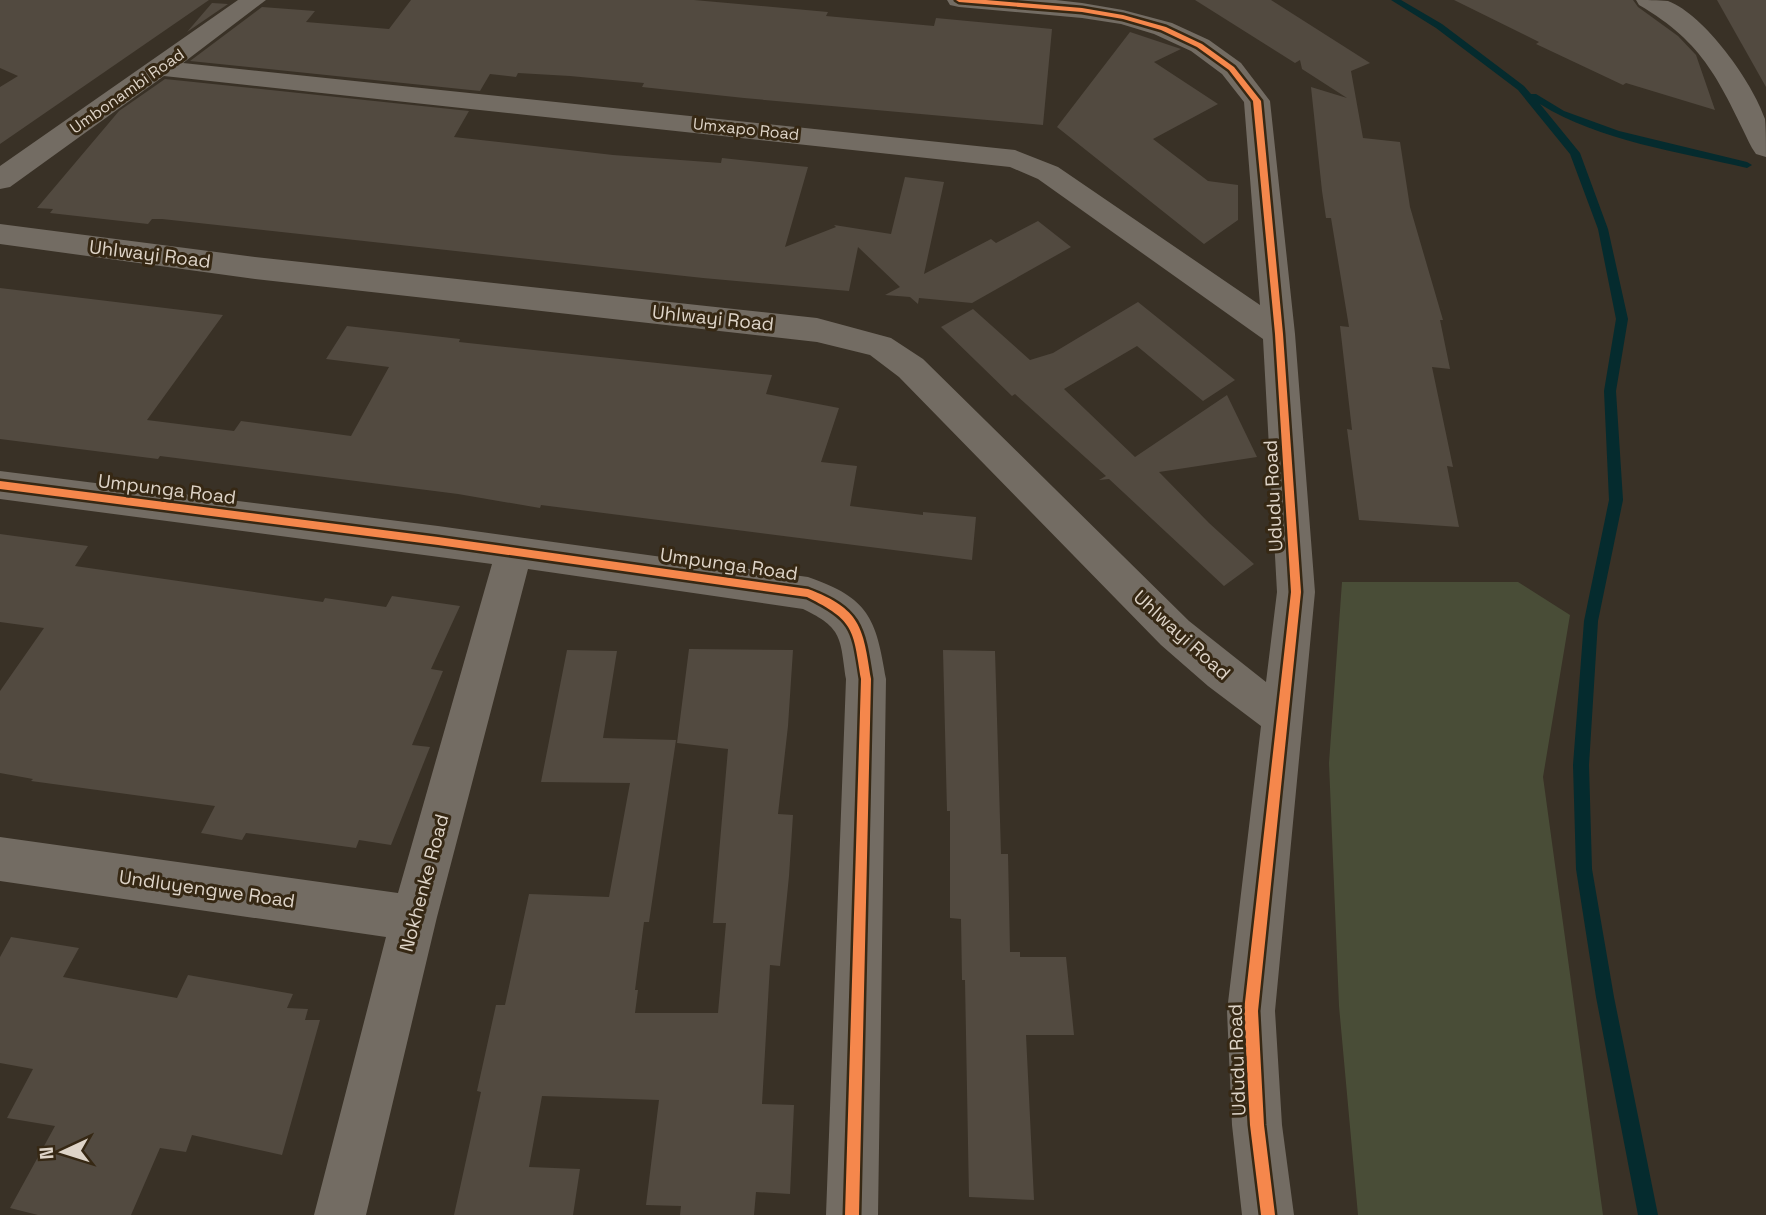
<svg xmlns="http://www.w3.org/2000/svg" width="1766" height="1215" font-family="'Space Grotesk',sans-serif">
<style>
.green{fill:#494d37}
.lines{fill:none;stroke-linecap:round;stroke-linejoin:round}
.stream{fill:#052b2e;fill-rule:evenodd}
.building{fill:#524a40}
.minor{fill:#736c63;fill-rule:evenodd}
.cycleway-casing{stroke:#362814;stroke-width:5}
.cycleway{fill:#f5874c;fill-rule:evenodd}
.labels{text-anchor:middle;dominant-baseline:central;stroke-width:6;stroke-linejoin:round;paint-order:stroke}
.far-street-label{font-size:16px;fill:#ded4c8;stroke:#362814}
.street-label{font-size:19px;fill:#ded4c8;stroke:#362814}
</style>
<rect width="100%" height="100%" fill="#393126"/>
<!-- green -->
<path class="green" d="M 1342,582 L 1518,582 L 1570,615 L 1543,777 L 1603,1215 L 1358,1215 L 1339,1006 L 1329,763 Z"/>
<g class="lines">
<!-- stream -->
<path class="stream" d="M 1391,0 L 1401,0 L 1442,24 L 1524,86 L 1531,94 L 1536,94 L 1564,111 L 1619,131 L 1747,162 L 1752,165 L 1747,168 C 1680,152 1599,141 1540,104 L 1580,153 L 1608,229 L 1628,319 L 1616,391 L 1623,500 L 1598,621 L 1589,765 L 1592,869 L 1614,997 L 1658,1215 L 1638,1215 L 1596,997 L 1576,869 L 1573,765 L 1584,621 L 1609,500 L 1604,391 L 1616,319 L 1598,229 L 1570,154 L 1518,90 L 1436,28 Z"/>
</g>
<!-- building -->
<g class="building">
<path d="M 0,0 L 209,0 L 0,144 L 0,87 L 18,76 L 0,68 Z"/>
<path d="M 411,0 L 694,0 L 828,12 L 826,16 L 934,26 L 936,18 L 1052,29 L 1043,125 L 744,98 L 642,87 L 644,83 L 570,76 L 518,73 L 516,77 L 490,74 L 480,91 L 190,61 L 262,7 L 315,11 L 306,22 L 389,29 Z"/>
<path d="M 1195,0 L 1271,0 L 1370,63 L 1351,71 L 1363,138 L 1400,142 L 1410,207 L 1443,320 L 1440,320 L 1450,369 L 1432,367 L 1453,467 L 1447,466 L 1459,527 L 1359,520 L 1347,429 L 1352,430 L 1340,326 L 1349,327 L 1331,218 L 1326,218 L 1322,191 L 1311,87 L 1347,98 L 1302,69 L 1300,60 L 1295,63 Z"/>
<path d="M 1454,0 L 1633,0 L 1638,7 L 1678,36 L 1696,55 L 1715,110 L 1626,83 L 1623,85 L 1536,44 L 1539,42 Z"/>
<path d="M 1717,0 L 1766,0 L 1766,87 Z"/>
<path d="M 212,3 L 228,4 L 187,32 Z"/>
<path d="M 1130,32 L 1181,49 L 1154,62 L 1218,104 L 1153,139 L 1208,181 L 1238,185 L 1238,220 L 1204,244 L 1057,127 Z"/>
<path d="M 165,79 L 469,111 L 454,137 L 613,155 L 721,163 L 722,158 L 808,167 L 785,247 L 836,227 L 834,225 L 891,234 L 905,177 L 944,182 L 924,274 L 991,239 L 996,243 L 1038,221 L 1071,247 L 972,303 L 919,298 L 918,304 L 910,297 L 885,295 L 900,287 L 858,247 L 849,291 L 703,278 L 162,219 L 152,219 L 148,224 L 50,213 L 53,209 L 37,208 L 119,111 Z"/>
<path d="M 0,288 L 223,315 L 147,420 L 234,431 L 241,421 L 351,436 L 389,367 L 326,359 L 347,326 L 460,339 L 459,342 L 772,375 L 766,394 L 839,408 L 821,462 L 857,466 L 850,506 L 923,515 L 923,512 L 976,517 L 972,560 L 541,505 L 540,508 L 458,494 L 160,456 L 158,459 L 0,439 Z"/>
<path d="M 1138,302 L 1235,380 L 1203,401 L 1137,346 L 1064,389 L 1135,457 L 1227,395 L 1257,457 L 1159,472 L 1209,523 L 1254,564 L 1224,586 L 1109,479 L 1099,480 L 1106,476 L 1015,394 L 1012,396 L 941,327 L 973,309 L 1030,360 L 1053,353 Z"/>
<path d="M 0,534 L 88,546 L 75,566 L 323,602 L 325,598 L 386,607 L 392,596 L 460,606 L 431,669 L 443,671 L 412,745 L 430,747 L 391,845 L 359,840 L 356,848 L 246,833 L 242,840 L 201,833 L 215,806 L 31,781 L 33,779 L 0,773 L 0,691 L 44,628 L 0,622 Z"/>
<path d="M 689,649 L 793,650 L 788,726 L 778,814 L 793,815 L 789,876 L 780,966 L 770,965 L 762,1104 L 794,1105 L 790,1194 L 756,1192 L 754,1215 L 680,1215 L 681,1206 L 646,1205 L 659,1100 L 542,1096 L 529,1167 L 580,1169 L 573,1215 L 454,1215 L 481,1092 L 477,1091 L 496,1005 L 505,1005 L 529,894 L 609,897 L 630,783 L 541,782 L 567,650 L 617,651 L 603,738 L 676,740 L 649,922 L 644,922 L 635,990 L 638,990 L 635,1013 L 718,1013 L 726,923 L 713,923 L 728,749 L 677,743 Z"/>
<path d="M 943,650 L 995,651 L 1001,854 L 1008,854 L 1010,952 L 1020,952 L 1020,957 L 1066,957 L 1074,1035 L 1026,1035 L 1034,1200 L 969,1197 L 965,980 L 962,980 L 961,919 L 950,918 L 950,811 L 947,811 Z"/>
<path d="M 11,937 L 79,948 L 63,977 L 177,998 L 188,975 L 293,994 L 287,1008 L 308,1009 L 305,1020 L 320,1020 L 282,1155 L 192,1135 L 186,1152 L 160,1148 L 131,1215 L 38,1215 L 10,1208 L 55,1126 L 7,1118 L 33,1069 L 0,1063 L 0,957 Z"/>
</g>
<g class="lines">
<!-- minor -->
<g class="minor">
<path d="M 238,0 L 266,0 L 183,63 L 1015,150 L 1058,167 L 1260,305 L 1244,102 L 1222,74 L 1191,51 L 1154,34 L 1121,24 L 1082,18 L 959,7 L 950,5 L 947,0 L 1056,0 L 1082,3 L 1123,10 L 1172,23 L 1209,40 L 1241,63 L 1270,101 L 1295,334 L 1315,592 L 1275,1011 L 1282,1125 L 1294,1215 L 1242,1215 L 1232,1125 L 1227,1011 L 1261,726 L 1208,686 L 1161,645 L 899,377 L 870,355 L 817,342 L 255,279 L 0,244 L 0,224 L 255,257 L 817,318 L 891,338 L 923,359 L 1189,621 L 1266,682 L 1277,592 L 1263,339 L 1038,179 L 1010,167 L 164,76 L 10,187 L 0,189 L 0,166 Z"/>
<path d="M 1636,0 C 1645,0 1659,0 1668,1 C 1705,15 1753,83 1765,119 C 1766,130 1766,145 1766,157 L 1756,154 L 1752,148 C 1720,83 1705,43 1639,5 Z"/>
<path d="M 0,471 L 438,526 L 808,577 C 869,598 876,618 886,679 L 878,1215 L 826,1215 L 846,679 C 840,638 843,628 803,609 L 528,569 L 437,917 L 366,1215 L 314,1215 L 386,937 L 0,881 L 0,837 L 398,893 L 492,564 L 0,499 Z"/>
</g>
<defs>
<g id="cycleway">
<path d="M 956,0 L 986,0 L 1082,8 L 1123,15 L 1166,27 L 1202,44 L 1234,67 L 1261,101 L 1283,334 L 1301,592 L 1258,1011 L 1264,1125 L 1275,1215 L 1261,1215 L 1250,1125 L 1244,1011 L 1291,592 L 1275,334 L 1253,101 L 1229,70 L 1197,47 L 1161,30 L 1123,19 L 1082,12 L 959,2 Z"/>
<path d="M 0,481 L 438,537 L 808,589 C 861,609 863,627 871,679 L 859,1215 L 845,1215 L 861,679 C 853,629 855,621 807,597 L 438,545 L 0,489 Z"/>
</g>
</defs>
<!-- cycleway casing -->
<use href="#cycleway" class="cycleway-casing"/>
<!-- cycleway -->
<use href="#cycleway" class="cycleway"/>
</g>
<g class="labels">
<!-- far-street labels -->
<g class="far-street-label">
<text transform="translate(127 91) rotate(-35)">Umbonambi Road</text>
<text transform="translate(746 129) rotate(6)">Umxapo Road</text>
</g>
<!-- street labels -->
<g class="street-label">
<text transform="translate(150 254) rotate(7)">Uhlwayi Road</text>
<text transform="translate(713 318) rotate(6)">Uhlwayi Road</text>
<text transform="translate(167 489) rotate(7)">Umpunga Road</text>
<text transform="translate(1273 496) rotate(-93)">Ududu Road</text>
<text transform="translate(729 564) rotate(8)">Umpunga Road</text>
<text transform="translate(1182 635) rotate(42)">Uhlwayi Road</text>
<text transform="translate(424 883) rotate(-75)">Nokhenke Road</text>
<text transform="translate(207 889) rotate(8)">Undluyengwe Road</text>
<text transform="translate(1237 1060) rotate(-92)">Ududu Road</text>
</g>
</g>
<!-- north arrow -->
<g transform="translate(63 1152) rotate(266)" stroke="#362814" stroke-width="5" paint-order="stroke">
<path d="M0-5L12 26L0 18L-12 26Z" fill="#ded4c8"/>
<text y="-10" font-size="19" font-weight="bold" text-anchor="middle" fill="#ded4c8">N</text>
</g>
</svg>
